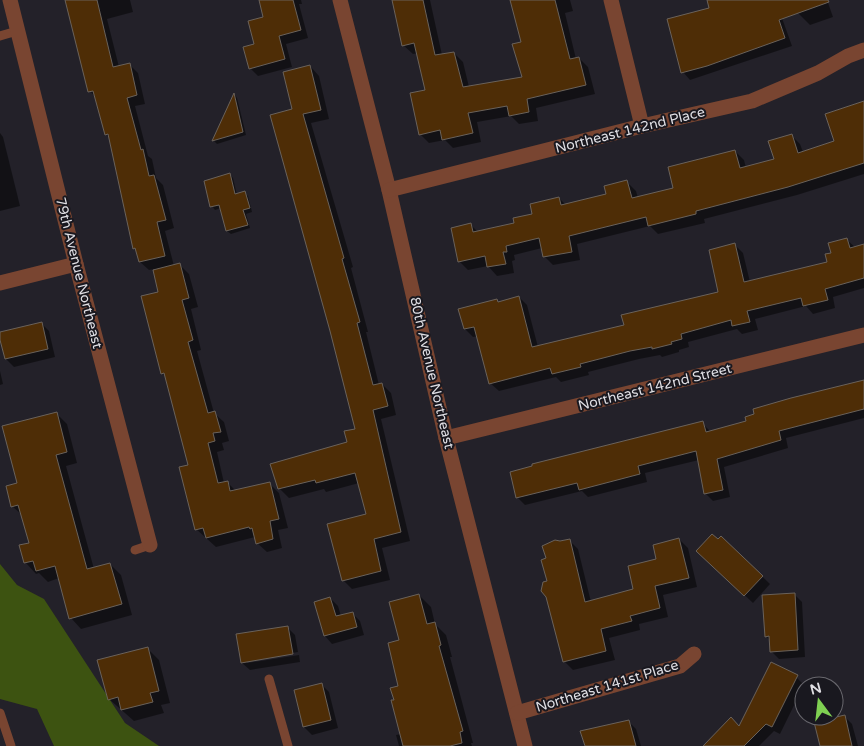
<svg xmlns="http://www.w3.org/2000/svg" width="864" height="746" font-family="'Varela Round',sans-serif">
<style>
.forest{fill:#3d5311}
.shadow{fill:#0007}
.building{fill:#4e2d06;stroke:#6a625b}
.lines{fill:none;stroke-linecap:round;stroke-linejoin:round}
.lane{stroke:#794531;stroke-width:9}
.street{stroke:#794531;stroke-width:15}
.labels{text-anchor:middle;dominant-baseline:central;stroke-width:4;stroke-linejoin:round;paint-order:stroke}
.street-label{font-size:14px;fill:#dfdee3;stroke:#19181f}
</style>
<rect width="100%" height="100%" fill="#232129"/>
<!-- forest -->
<path class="forest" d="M 0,564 L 17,585 L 44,599 L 125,723 L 159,746 L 54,746 L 37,709 L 0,699 Z"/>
<!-- shadow -->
<g class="shadow">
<path d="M 67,0 L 130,0 L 133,12 L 107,19 L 119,67 L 129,64 L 138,73 L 145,104 L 135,106 L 148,156 L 152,159 L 156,178 L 163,185 L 174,228 L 165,231 L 174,266 L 179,264 L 189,274 L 198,307 L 191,309 L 201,350 L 197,351 L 214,413 L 224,422 L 229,441 L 222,443 L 224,450 L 217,452 L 224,483 L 227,482 L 236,491 L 270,484 L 279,493 L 288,528 L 278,530 L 282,548 L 267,552 L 257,543 L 255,537 L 216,547 L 196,529 L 189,466 L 166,377 L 162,373 L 160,293 L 154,269 L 149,270 L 140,262 L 137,251 L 134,248 L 110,139 L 106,134 L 96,98 L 90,91 Z"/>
<path d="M 260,0 L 301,0 L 302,4 L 299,4 L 308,38 L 286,44 L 292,67 L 258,76 L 250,68 L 256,44 L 265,18 Z"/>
<path d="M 394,0 L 430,0 L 442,55 L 454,53 L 463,62 L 469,87 L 524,78 L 523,43 L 511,0 L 570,0 L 573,11 L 565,13 L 576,59 L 579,58 L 588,67 L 595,94 L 536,108 L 538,121 L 519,124 L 511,116 L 477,122 L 481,142 L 453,148 L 445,140 L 429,143 L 420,134 L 426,91 L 418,53 L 413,54 L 403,45 Z"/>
<path d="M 708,0 L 752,0 L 782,18 L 792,46 L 690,80 L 683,72 L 711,9 Z"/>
<path d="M 793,0 L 827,0 L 833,17 L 810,25 L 798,13 Z"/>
<path d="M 310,66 L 319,76 L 329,119 L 311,123 L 353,267 L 351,268 L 368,332 L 366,332 L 379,385 L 382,384 L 391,393 L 396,415 L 381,419 L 410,541 L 382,548 L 390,580 L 352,589 L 343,580 L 367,515 L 359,483 L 326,492 L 324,489 L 289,498 L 280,489 L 272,464 L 349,443 L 356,429 L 294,110 Z"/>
<path d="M 235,95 L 237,98 L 246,135 L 217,144 L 214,141 Z"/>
<path d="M 864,103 L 864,174 L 797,195 L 704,219 L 705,223 L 658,234 L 650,226 L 577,244 L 580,260 L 553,265 L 544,256 L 542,248 L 514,255 L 515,260 L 512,261 L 514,273 L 497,276 L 488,266 L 468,270 L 459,261 L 471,225 L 478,232 L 516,224 L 559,198 L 566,205 L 608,194 L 627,182 L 636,191 L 638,198 L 675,189 L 735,151 L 744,160 L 746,168 L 775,160 L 791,135 L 800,144 L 803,152 L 835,142 Z"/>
<path d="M 0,133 L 3,137 L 20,206 L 0,211 Z"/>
<path d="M 230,174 L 233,178 L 237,195 L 245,193 L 248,196 L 252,212 L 246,214 L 250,228 L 231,234 L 227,231 L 221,208 L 215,210 L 212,206 Z"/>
<path d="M 846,239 L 856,248 L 864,246 L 864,288 L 833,297 L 835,308 L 813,314 L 806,306 L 755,319 L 758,330 L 742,334 L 737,329 L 688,342 L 689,347 L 679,350 L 679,352 L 662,357 L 660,355 L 639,359 L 588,372 L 589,375 L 561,382 L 556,377 L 499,391 L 490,383 L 478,336 L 473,337 L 465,329 L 499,303 L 519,297 L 527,305 L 538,347 L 625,326 L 719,293 L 735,245 L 743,253 L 750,282 L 829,263 L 832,253 Z"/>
<path d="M 41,323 L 49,331 L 55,357 L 14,367 L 6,359 L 0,333 Z"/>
<path d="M 0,371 L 3,384 L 0,385 Z"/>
<path d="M 864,382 L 864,418 L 786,438 L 788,448 L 724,467 L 730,497 L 713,501 L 705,493 L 699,460 L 645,473 L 647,482 L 588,497 L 582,491 L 525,505 L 518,498 L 511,473 L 702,423 L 711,432 L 748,422 Z"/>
<path d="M 56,413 L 67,424 L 77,463 L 66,466 L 94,569 L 110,564 L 121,575 L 132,615 L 81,629 L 71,618 L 59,578 L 48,582 L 39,573 L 36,574 L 26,563 L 21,546 L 30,544 L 22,515 L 12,506 L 18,484 Z"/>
<path d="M 721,537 L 770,584 L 753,603 L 706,559 Z"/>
<path d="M 679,539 L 688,548 L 697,587 L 663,595 L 668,617 L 639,624 L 640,630 L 609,638 L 615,660 L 573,670 L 564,661 L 549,582 L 547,559 L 569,540 L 578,549 L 591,602 L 635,590 L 658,560 Z"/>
<path d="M 794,594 L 802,602 L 805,657 L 779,659 L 771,651 L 770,641 L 766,636 Z"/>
<path d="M 419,595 L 431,607 L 435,624 L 446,635 L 452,657 L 450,657 L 473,743 L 471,743 L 472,746 L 399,746 L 396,735 L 401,734 L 395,701 L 400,687 L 401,641 Z"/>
<path d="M 330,598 L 338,606 L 341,616 L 352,613 L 360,621 L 364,635 L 332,644 L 325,636 L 316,603 Z"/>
<path d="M 287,627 L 295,635 L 298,652 L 247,661 L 247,663 L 299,655 L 300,662 L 250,670 L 242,663 Z"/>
<path d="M 147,648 L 159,660 L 170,703 L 161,705 L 164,713 L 134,721 L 109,699 Z"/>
<path d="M 794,675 L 802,683 L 802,689 L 780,734 L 774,731 L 759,746 L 705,746 L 740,728 Z"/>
<path d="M 321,684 L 329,692 L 338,728 L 312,735 L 304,727 L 295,691 Z"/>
<path d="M 845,717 L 852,724 L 858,746 L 821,746 Z"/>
<path d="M 628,721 L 636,729 L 641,746 L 586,746 Z"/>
</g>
<!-- building -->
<g class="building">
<path d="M 65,0 L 97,0 L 113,67 L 130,63 L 137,95 L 127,98 L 141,150 L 143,149 L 149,176 L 154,175 L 166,220 L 157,222 L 165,256 L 139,262 L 135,248 L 133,249 L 108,134 L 105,135 L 93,91 L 88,92 Z"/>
<path d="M 259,0 L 293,0 L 301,30 L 279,36 L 285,59 L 249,69 L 243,47 L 254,44 L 248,21 L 263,17 Z"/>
<path d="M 392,0 L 423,0 L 435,55 L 454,52 L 463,87 L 522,77 L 512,44 L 521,42 L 510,0 L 555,0 L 570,59 L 579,57 L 586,85 L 527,99 L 529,112 L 509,116 L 507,106 L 468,113 L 473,133 L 442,140 L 440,130 L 419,135 L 410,93 L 425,90 L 414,43 L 402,46 Z"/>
<path d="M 707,0 L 828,0 L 829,2 L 779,20 L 785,38 L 707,66 L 681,73 L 667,19 L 709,8 Z"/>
<path d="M 310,65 L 321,110 L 303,114 L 344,258 L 342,259 L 360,322 L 357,323 L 373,385 L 382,383 L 388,406 L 373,410 L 401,532 L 374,539 L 381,571 L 342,581 L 327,524 L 366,514 L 355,473 L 316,483 L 315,480 L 278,489 L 270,464 L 347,442 L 344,431 L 355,429 L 330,331 L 270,115 L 292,109 L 283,72 Z"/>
<path d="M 234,93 L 243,132 L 212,141 Z"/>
<path d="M 864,101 L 864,163 L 788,187 L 696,211 L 696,214 L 648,226 L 646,217 L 569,236 L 572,252 L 543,257 L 539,238 L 506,246 L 507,252 L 503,252 L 506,264 L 487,267 L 485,256 L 458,262 L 451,228 L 471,223 L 473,232 L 514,223 L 513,218 L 532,214 L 530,204 L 559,197 L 561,205 L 606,194 L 604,186 L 627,180 L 632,198 L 673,188 L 668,167 L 735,150 L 740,168 L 774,159 L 768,141 L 792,134 L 798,153 L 834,141 L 825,114 Z"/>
<path d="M 230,173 L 235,194 L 245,191 L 250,208 L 243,210 L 248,225 L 226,231 L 219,205 L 210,207 L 204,181 Z"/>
<path d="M 847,238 L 850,248 L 864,244 L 864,278 L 825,289 L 828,300 L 803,306 L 801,298 L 747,311 L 750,322 L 732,326 L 731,320 L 681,334 L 682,339 L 671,342 L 672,344 L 652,349 L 652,347 L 630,351 L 580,364 L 581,367 L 552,374 L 550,368 L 489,384 L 474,327 L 464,329 L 458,309 L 497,299 L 498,302 L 519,296 L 532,347 L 624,325 L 621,315 L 718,292 L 709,250 L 735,243 L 744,282 L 827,262 L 825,254 L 831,253 L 828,243 Z"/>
<path d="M 180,263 L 189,298 L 182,300 L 193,340 L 188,342 L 208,413 L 215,411 L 221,432 L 213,433 L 215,441 L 208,443 L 218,483 L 228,481 L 230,491 L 270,482 L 279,519 L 270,521 L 273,539 L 256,544 L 252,528 L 250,529 L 249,527 L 206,538 L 203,528 L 195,530 L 179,467 L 188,465 L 164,373 L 161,374 L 141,296 L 158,292 L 153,270 Z"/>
<path d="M 42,322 L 48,349 L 5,359 L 0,340 L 0,332 Z"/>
<path d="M 864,380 L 864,409 L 779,431 L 781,440 L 717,459 L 723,490 L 704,494 L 696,451 L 638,466 L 640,474 L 579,490 L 577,483 L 516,498 L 510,472 L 532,466 L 532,464 L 703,421 L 706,432 L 746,421 L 745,417 L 754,414 L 753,409 L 791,398 Z"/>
<path d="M 57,412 L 67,452 L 56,455 L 87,569 L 110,563 L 122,604 L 69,619 L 55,566 L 36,571 L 33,561 L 24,563 L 19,545 L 29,543 L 18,505 L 11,507 L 6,486 L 17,483 L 2,426 Z"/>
<path d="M 712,534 L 718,539 L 721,536 L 763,576 L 744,596 L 696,551 Z"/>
<path d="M 679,538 L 689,578 L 655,586 L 660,608 L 630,616 L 632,621 L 601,629 L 606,651 L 563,662 L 546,597 L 541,591 L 543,582 L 547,581 L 541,560 L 546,558 L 542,546 L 555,540 L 560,541 L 570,539 L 585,602 L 633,589 L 628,566 L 656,559 L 653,545 Z"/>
<path d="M 795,593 L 798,650 L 770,652 L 769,636 L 765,637 L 762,595 Z"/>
<path d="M 419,594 L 427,624 L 435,622 L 441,645 L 439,646 L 463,731 L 460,732 L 462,743 L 450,746 L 403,746 L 391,700 L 394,700 L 390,688 L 398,686 L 388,643 L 399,640 L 389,602 Z"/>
<path d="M 330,597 L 336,616 L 353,612 L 357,627 L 324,636 L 314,602 Z"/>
<path d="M 288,626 L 293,654 L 241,663 L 236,634 Z"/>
<path d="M 148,647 L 159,691 L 150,693 L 153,702 L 121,710 L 118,697 L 108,700 L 97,660 Z"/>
<path d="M 771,662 L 798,675 L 772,727 L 766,724 L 744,746 L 703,746 L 731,717 L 739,726 Z"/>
<path d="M 322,683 L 331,720 L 303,727 L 294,690 Z"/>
<path d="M 845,715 L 852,746 L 820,746 L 814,722 Z"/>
<path d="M 629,720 L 636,746 L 585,746 L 580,731 Z"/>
</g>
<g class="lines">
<!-- lane -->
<g class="lane">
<path d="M 0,36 L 17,31"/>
<path d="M 135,550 L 150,545"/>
<path d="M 269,679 L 288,746"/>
<path d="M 0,713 L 11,746"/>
</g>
<!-- street -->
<g class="street">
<path d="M 10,0 L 76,264 L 150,545"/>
<path d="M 340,0 L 389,190 L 446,438 L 525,746"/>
<path d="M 611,0 L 642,126"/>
<path d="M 389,190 L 642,126 L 752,101 L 818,73 L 848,56 L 864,50"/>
<path d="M 0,283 L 76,264"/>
<path d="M 446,438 L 864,335"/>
<path d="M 517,713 L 680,666 L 694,654"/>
</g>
</g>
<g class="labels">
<!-- street labels -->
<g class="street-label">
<text transform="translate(630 130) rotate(-14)">Northeast 142nd Place</text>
<text transform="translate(79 273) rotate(76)">79th Avenue Northeast</text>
<text transform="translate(432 373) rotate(77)">80th Avenue Northeast</text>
<text transform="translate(655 387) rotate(-14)">Northeast 142nd Street</text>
<text transform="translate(607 686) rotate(-17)">Northeast 141st Place</text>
</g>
</g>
<!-- north arrow -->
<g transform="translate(819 701) rotate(345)"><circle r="24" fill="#19181f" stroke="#68676d"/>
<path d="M0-4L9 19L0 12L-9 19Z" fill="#7fd052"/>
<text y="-8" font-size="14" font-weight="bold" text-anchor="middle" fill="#dfdee3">N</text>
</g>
</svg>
